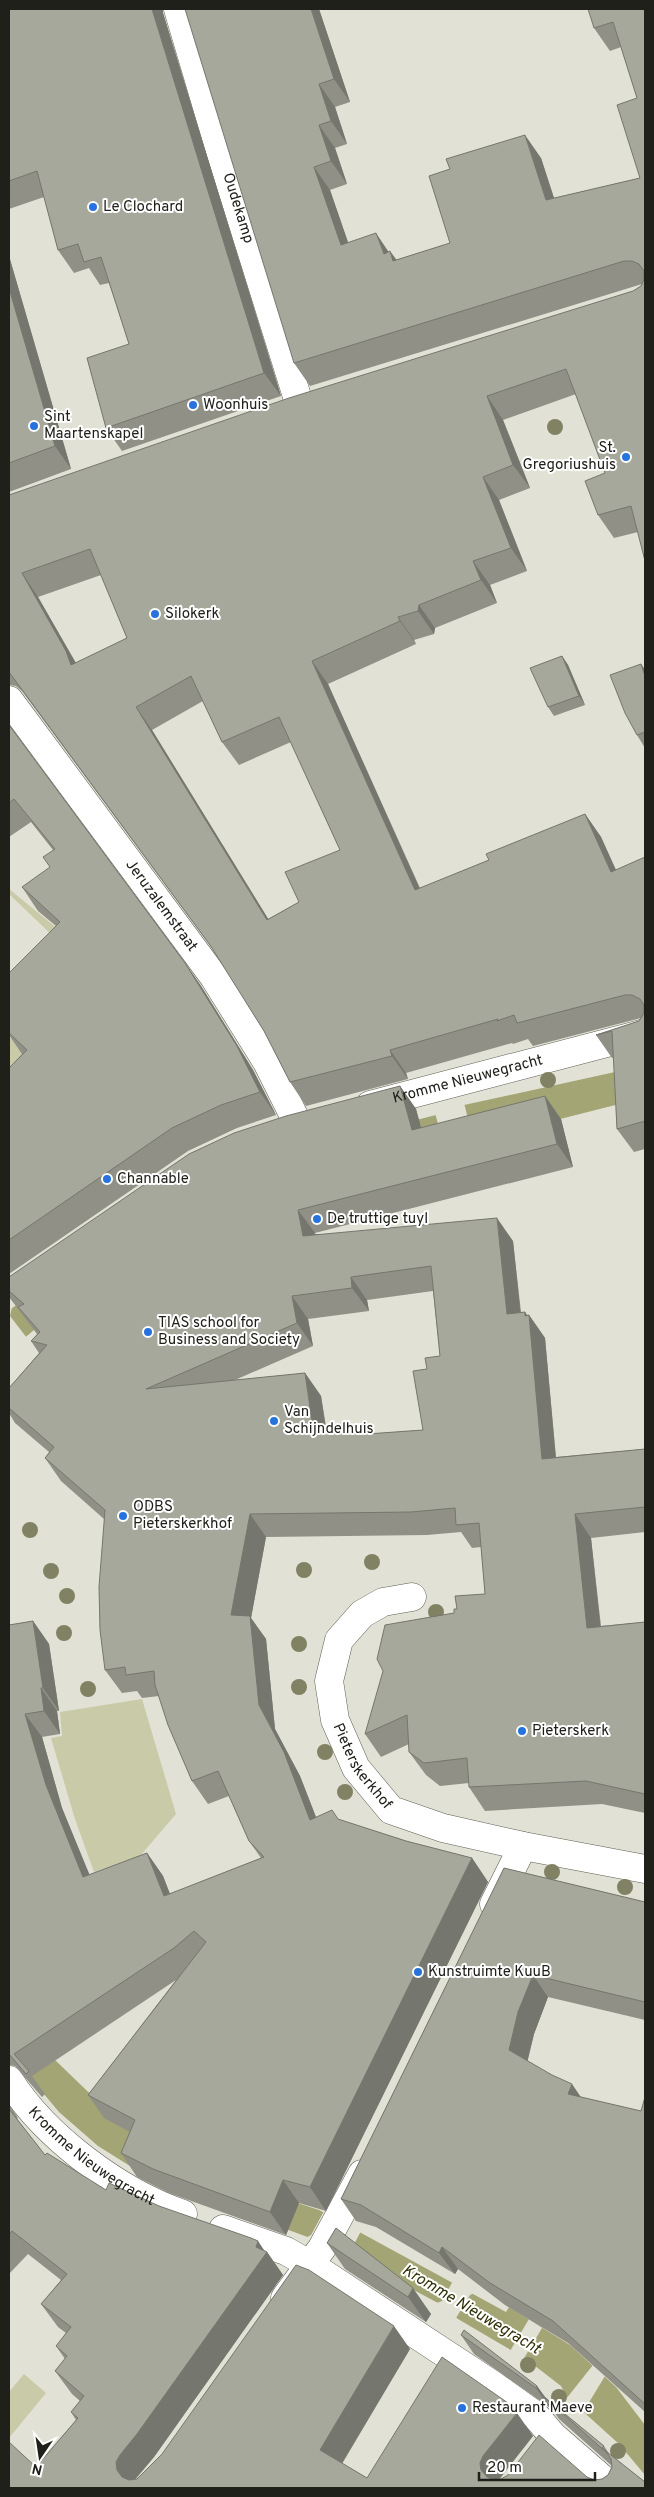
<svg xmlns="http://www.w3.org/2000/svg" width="654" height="2497" font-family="Overpass,sans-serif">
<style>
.green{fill:#c9caa7}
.water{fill:#a4a574}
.pier{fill:#e1e2d5}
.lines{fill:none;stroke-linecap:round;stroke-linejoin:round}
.minor-casing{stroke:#5e5f54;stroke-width:29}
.minor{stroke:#fff;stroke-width:28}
.tree{fill:#818164}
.wall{fill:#909086;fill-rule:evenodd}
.shaded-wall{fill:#75766d}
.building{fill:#a7a89c;stroke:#75766d;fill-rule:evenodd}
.poi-dot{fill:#2872de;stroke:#fff;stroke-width:2}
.labels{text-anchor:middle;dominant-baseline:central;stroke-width:4;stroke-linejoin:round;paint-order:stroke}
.poi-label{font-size:15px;fill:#20201b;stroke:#fff;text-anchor:start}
.street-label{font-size:15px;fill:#20201b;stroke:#fff}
.water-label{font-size:16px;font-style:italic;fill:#2f2e05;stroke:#fff}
</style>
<rect width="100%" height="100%" fill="#e1e2d5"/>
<!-- green -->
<g class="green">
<path d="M 9,889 L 64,934 L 53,936 L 9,894 Z"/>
<path d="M 9,1036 L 25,1051 L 22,1054 L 9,1108 Z"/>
<path d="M 142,1699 L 176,1814 L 140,1856 L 94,1872 L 75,1819 L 51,1738 L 62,1736 L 60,1712 Z"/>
<path d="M 24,2374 L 46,2393 L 9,2438 L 9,2392 Z"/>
</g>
<!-- water -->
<g class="water">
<path d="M 615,1072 L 639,1099 L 410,1157 L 34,1330 L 9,1351 L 9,1310 L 50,1283 L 377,1130 L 436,1115 L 464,1105 Z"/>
<path d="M 9,1987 L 55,2060 L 108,2111 L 246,2186 L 319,2210 L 506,2312 L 509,2307 L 570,2345 L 616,2387 L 645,2425 L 645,2475 L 619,2444 L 567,2397 L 561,2386 L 526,2359 L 458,2319 L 438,2303 L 352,2257 L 305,2236 L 154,2181 L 98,2146 L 59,2112 L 23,2069 Z"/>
</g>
<!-- pier -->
<g class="pier">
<path d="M 464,1103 L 474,1142 L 445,1149 L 435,1113 Z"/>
<path d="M 12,1307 L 10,1316 L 27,1338 L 9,1352 L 9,1310 Z"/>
<path d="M 324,2211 L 361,2231 L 349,2254 L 352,2258 L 305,2238 L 311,2235 Z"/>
<path d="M 454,2279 L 477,2292 L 470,2295 L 456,2318 L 437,2303 L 442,2301 Z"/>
<path d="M 529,2319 L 542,2328 L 523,2360 L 510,2351 Z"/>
<path d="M 593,2365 L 605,2376 L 582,2414 L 566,2399 Z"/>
</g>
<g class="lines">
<defs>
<g id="minor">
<path id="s1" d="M 178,9 L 220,151 L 300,406"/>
<path id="s2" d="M 9,700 L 214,977 L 267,1062 L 298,1124"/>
<path id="s3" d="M 370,1105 L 645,1033"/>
<path id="s4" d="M 412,1597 L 383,1602 L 362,1614 L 339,1640 L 329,1681 L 335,1720 L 356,1768 L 391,1810 L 443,1828 L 523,1846 L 645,1869"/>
<path d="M 494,1904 L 523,1846"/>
<path id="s5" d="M 9,2080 C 45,2137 119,2192 183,2214"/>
<path d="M 223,2229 L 286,2251 L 309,2264 L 493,2385 L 535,2415 L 553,2436 L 613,2488"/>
<path d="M 285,2298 L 322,2248 L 362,2174"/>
</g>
</defs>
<!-- minor casing -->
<use href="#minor" class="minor-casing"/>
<!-- minor -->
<use href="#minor" class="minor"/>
</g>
<!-- trees -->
<g class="tree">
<circle cx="555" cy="427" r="8"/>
<circle cx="548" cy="1080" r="8"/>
<circle cx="30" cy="1530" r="8"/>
<circle cx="372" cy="1562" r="8"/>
<circle cx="304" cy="1570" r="8"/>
<circle cx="51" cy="1571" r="8"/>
<circle cx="67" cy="1596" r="8"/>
<circle cx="436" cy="1612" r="8"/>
<circle cx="64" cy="1633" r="8"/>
<circle cx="299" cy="1644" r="8"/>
<circle cx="299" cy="1687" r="8"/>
<circle cx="88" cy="1689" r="8"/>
<circle cx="325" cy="1752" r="8"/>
<circle cx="345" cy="1792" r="8"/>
<circle cx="552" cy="1872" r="8"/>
<circle cx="625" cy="1887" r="8"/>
<circle cx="528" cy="2365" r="8"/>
<circle cx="559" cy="2397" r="8"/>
<circle cx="618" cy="2451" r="8"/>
</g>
<!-- wall -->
<g class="wall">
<path d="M 9,9 L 163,9 L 163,13 L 281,396 L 122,451 L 106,428 L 129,344 L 109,283 L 100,285 L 89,268 L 74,273 L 58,250 L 44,197 L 9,209 Z"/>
<path d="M 319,9 L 350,102 L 335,107 L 347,144 L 335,148 L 347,184 L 330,190 L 348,243 L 389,252 L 396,260 L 450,243 L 541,158 L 554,198 L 640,178 L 637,98 L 621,47 L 610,51 L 594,28 L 645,9 L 645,561 L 638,532 L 614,538 L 598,515 L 605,473 L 576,394 L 503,420 L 530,488 L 499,500 L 527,571 L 490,585 L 497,603 L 435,628 L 434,634 L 414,640 L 416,644 L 328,684 L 420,888 L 489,860 L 585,814 L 601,837 L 616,870 L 645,857 L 645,1149 L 634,1152 L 617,1129 L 614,1057 L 612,1058 L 596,1035 L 639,1021 L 641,1018 L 533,1046 L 528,1039 L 513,1044 L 512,1043 L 406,1073 L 408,1079 L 306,1106 L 290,1082 L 264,1031 L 215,952 L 22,691 L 16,686 L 9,685 L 9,495 L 633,291 L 641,286 L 642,284 L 310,386 L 294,363 ZM 101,575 L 127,638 L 76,663 L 38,597 ZM 203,701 L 222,742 L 239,765 L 291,742 L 340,850 L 299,902 L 268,919 L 152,730 Z"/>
<path d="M 9,256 L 71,469 L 9,492 Z"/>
<path d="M 562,656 L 568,665 L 585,705 L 554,716 L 548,707 Z"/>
<path d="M 641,664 L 645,670 L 645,748 L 637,735 Z"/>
<path d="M 9,725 L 185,963 L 201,986 L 253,1070 L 276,1115 L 237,1128 L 188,1151 L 9,1274 L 9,1068 L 22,1054 L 9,1035 L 9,973 L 56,926 L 38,911 L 22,887 L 50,868 L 53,850 L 31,822 L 9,837 Z"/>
<path d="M 400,1086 L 416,1109 L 421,1128 L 561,1119 L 573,1167 L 315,1233 L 315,1234 L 513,1241 L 521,1312 L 525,1312 L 527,1315 L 529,1315 L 545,1338 L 556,1457 L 645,1449 L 645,1532 L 591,1538 L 601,1626 L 645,1622 L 645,1813 L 602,1804 L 485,1811 L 469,1787 L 469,1783 L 440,1786 L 426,1775 L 409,1752 L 409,1744 L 381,1757 L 365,1734 L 457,1609 L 485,1594 L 481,1547 L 472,1548 L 461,1532 L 427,1535 L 266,1537 L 251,1618 L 266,1639 L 275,1729 L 300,1776 L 316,1817 L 339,1820 L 406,1841 L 472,1858 L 488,1882 L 326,2211 L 299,2203 L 286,2235 L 169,2193 L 137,2177 L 121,2153 L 130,2132 L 104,2118 L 88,2095 L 176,1980 L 32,2076 L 45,2094 L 42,2097 L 15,2066 L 9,2065 L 9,1625 L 33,1621 L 49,1644 L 59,1711 L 57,1711 L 60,1734 L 42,1737 L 62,1808 L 89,1875 L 147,1853 L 163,1876 L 170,1894 L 261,1858 L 249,1841 L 229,1796 L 208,1804 L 192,1781 L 159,1696 L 142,1698 L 137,1691 L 122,1693 L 105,1670 L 104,1519 L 61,1481 L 45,1458 L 49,1452 L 15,1423 L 9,1413 L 9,1388 L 39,1353 L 31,1341 L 37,1334 L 9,1297 L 9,1277 ZM 433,1291 L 440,1356 L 427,1369 L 423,1430 L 367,1434 L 326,1426 L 321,1396 L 305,1373 L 235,1380 L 313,1346 L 308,1319 L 369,1311 L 367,1300 Z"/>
<path d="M 504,1868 L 645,1902 L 645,2020 L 548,1997 L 534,2034 L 527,2061 L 580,2097 L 641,2111 L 645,2097 L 645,2412 L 568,2343 L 505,2305 L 458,2269 L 455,2274 L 376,2227 L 356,2221 L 341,2199 Z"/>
<path d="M 9,2104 L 18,2118 L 17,2119 L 45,2155 L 106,2190 L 159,2206 L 267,2252 L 283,2275 L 154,2457 L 135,2480 L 137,2479 L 410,2349 L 342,2464 L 367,2478 L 533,2436 L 499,2480 L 587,2477 L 594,2480 L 602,2479 L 608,2475 L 612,2466 L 559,2419 L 550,2406 L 549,2407 L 474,2354 L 461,2335 L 537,2386 L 546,2398 L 604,2446 L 610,2455 L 645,2482 L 9,2488 L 36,2467 L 76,2420 L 71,2412 L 80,2401 L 72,2394 L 55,2371 L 65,2359 L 56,2346 L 66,2333 L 58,2327 L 41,2304 L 61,2280 L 28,2254 L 9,2274 Z"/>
<path d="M 336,2228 L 431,2314 L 426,2322 L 345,2269 L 327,2243 Z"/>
</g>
<!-- shaded-wall -->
<g class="shaded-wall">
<path d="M 152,9 L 163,9 L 163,13 L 281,396 L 264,373 Z"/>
<path d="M 311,9 L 319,9 L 350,102 L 334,79 Z"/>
<path d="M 319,84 L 335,107 L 347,144 L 331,121 Z"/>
<path d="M 319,125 L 335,148 L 347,184 L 331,161 Z"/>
<path d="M 525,135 L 541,158 L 562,223 L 546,200 Z"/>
<path d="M 314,167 L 330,190 L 357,268 L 341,245 Z"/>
<path d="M 376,233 L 392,257 L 390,251 L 407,274 L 384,254 Z"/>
<path d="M 9,256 L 71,469 L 55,446 L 9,288 Z"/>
<path d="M 487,396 L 503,420 L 530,488 L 513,465 Z"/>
<path d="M 483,477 L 499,500 L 527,571 L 511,548 Z"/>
<path d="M 473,561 L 490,585 L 497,603 L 481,580 Z"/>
<path d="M 22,573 L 38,597 L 82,674 L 71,665 Z"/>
<path d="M 419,605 L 435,628 L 434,634 L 418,611 Z"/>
<path d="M 398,617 L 414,640 L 416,644 L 400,621 Z"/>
<path d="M 562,656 L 568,665 L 585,705 L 579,696 Z"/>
<path d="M 312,661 L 328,684 L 431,914 L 415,890 Z"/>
<path d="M 641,664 L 645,670 L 645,676 Z"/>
<path d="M 136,707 L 152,730 L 283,943 L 267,920 Z"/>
<path d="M 585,814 L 601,837 L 627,895 L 611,872 Z"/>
<path d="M 185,963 L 201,986 L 253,1070 L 276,1115 L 260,1092 Z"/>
<path d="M 390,1050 L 406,1073 L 408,1079 L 392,1056 Z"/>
<path d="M 400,1086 L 416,1109 L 428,1153 L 412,1130 Z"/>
<path d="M 545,1096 L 561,1119 L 573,1167 L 557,1144 Z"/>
<path d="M 298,1210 L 315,1233 L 319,1259 L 303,1236 Z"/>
<path d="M 497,1218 L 513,1241 L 523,1337 L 507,1314 Z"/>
<path d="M 351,1277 L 367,1300 L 369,1311 L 352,1288 Z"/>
<path d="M 292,1296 L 308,1319 L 313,1346 L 297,1323 Z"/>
<path d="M 525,1312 L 530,1319 L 529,1315 L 545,1338 L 558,1482 L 542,1459 Z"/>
<path d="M 305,1373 L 321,1396 L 329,1451 L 313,1428 Z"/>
<path d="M 250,1514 L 266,1537 L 251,1618 L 266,1639 L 275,1729 L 300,1776 L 326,1843 L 310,1820 L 259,1705 L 231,1615 Z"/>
<path d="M 575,1514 L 591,1538 L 603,1651 L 587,1628 Z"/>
<path d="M 33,1621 L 49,1644 L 59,1711 L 43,1688 Z"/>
<path d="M 41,1688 L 57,1711 L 60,1734 L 44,1711 Z"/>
<path d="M 25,1714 L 42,1737 L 62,1808 L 100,1900 L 83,1877 L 46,1785 Z"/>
<path d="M 147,1853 L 163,1876 L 180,1920 L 164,1896 Z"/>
<path d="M 472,1858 L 488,1882 L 326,2211 L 310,2187 Z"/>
<path d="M 533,1975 L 548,1997 L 534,2034 L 525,2072 L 509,2050 L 518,2012 Z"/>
<path d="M 572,2084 L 587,2106 L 568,2094 Z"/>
<path d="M 283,2180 L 299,2203 L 286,2235 L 270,2212 Z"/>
<path d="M 258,2241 L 266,2253 L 267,2252 L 283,2275 L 154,2457 L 136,2478 L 133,2486 L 130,2488 L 117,2470 L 116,2462 L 120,2455 L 256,2247 Z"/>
<path d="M 442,2247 L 458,2269 L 455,2274 L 439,2253 Z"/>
<path d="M 413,2288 L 431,2314 L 426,2322 L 408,2297 Z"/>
<path d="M 394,2326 L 410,2349 L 336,2473 L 320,2450 Z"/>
<path d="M 537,2386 L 546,2399 L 543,2396 L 550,2406 L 549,2407 L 536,2388 Z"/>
<path d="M 517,2413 L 533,2436 L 499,2479 L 497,2486 L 494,2488 L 481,2470 L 480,2463 L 483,2456 Z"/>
</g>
<!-- building -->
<g class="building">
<path d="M 9,9 L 152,9 L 264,373 L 106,428 L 87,358 L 129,344 L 101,257 L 84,262 L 78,244 L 58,250 L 37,171 L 9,181 Z"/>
<path d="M 185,9 L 311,9 L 334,79 L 319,84 L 331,121 L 319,125 L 331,161 L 314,167 L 341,245 L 376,233 L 384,254 L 390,251 L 393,261 L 450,243 L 429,176 L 450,169 L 446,159 L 525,135 L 546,200 L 640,178 L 617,105 L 637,98 L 613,22 L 594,28 L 588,9 L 645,9 L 645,561 L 631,506 L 598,515 L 585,481 L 605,473 L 566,369 L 487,396 L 513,465 L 483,477 L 511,548 L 473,561 L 481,580 L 419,605 L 418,611 L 398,617 L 400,621 L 312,661 L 415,890 L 489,860 L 486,854 L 585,814 L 611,872 L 645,857 L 645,1121 L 617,1129 L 612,1031 L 596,1035 L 639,1021 L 644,1013 L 644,1005 L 640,999 L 632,995 L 625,995 L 517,1023 L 514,1015 L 497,1021 L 498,1019 L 390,1050 L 392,1056 L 290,1082 L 264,1031 L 210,945 L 9,672 L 9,495 L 289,398 L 633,291 L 641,286 L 644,279 L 644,271 L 639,264 L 632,261 L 624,261 L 294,363 ZM 90,549 L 127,638 L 71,665 L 66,651 L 22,573 ZM 191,676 L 222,742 L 279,717 L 340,850 L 285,872 L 299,902 L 267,920 L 136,707 Z"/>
<path d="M 9,288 L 55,446 L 9,463 Z"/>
<path d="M 562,656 L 579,696 L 548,707 L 530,668 Z"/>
<path d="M 641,664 L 645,676 L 645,732 L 637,735 L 625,713 L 610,675 Z"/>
<path d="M 9,725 L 185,963 L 237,1046 L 260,1092 L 221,1105 L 172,1128 L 9,1240 L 9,1068 L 27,1050 L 9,1033 L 9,1029 L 10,1028 L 9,1027 L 9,973 L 60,922 L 22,887 L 50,867 L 43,857 L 55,849 L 14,799 L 9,803 Z"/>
<path d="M 400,1086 L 412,1130 L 545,1096 L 557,1144 L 298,1210 L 303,1236 L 497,1218 L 507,1314 L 525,1312 L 525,1316 L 529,1315 L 542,1459 L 645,1449 L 645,1507 L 575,1514 L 587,1628 L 645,1622 L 645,1794 L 586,1781 L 469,1787 L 467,1758 L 424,1763 L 409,1752 L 407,1715 L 365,1734 L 383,1671 L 377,1659 L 385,1625 L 454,1613 L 454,1609 L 457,1609 L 455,1596 L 485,1594 L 479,1523 L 456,1525 L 455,1508 L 411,1512 L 250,1514 L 231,1615 L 250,1616 L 259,1705 L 284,1752 L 310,1820 L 332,1810 L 338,1819 L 406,1841 L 472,1858 L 310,2187 L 283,2180 L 270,2212 L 153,2169 L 121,2153 L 135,2120 L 88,2095 L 206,1942 L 194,1931 L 174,1948 L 14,2054 L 29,2071 L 26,2074 L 9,2054 L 9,1625 L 33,1621 L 43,1688 L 41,1688 L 44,1711 L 25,1714 L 46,1785 L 83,1877 L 147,1853 L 164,1896 L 264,1857 L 249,1841 L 218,1771 L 192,1781 L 168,1725 L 155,1685 L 154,1671 L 126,1675 L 125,1667 L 105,1670 L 100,1630 L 99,1587 L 105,1510 L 45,1458 L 54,1447 L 9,1408 L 9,1388 L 47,1345 L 31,1341 L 40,1332 L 18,1307 L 24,1304 L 9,1291 L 9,1277 L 189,1154 L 234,1133 L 286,1116 ZM 431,1266 L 440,1356 L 425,1358 L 427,1369 L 413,1371 L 423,1430 L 367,1434 L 349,1423 L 313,1428 L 305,1373 L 146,1389 L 297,1323 L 292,1296 L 352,1288 L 351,1277 Z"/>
<path d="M 504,1868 L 645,1902 L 645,2002 L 533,1975 L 518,2012 L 509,2050 L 552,2075 L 572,2084 L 568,2094 L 641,2111 L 645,2097 L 645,2404 L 553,2321 L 490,2283 L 442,2247 L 439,2253 L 361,2205 L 341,2199 Z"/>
<path d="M 9,2109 L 45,2155 L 47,2153 L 106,2190 L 109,2183 L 159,2206 L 251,2238 L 258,2241 L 256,2247 L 267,2252 L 137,2434 L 120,2455 L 116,2462 L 117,2470 L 122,2477 L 129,2480 L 137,2479 L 162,2454 L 296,2265 L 309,2270 L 394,2326 L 320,2450 L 367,2478 L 442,2357 L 508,2403 L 517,2413 L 483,2456 L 480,2463 L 481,2470 L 487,2477 L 494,2480 L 501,2479 L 508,2475 L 539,2435 L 587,2477 L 594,2480 L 602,2479 L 608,2475 L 612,2467 L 611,2459 L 607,2453 L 543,2396 L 604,2446 L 602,2448 L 645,2482 L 645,2488 L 9,2488 L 9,2442 L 36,2467 L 78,2418 L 71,2412 L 84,2396 L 55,2371 L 67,2356 L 56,2346 L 71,2327 L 41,2304 L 67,2274 L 12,2231 L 9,2235 Z"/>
<path d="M 336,2228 L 413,2288 L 408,2297 L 327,2243 Z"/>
<path d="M 464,2330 L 537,2386 L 536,2388 L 461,2335 Z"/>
</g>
<!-- markers -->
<g class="poi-dot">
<circle cx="93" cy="207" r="5"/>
<circle cx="193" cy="405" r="5"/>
<circle cx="34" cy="426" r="5"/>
<circle cx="626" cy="457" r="5"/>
<circle cx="155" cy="614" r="5"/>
<circle cx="107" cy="1179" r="5"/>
<circle cx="317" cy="1219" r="5"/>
<circle cx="148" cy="1332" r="5"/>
<circle cx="274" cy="1421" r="5"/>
<circle cx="123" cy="1516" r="5"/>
<circle cx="522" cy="1731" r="5"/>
<circle cx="418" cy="1972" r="5"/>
<circle cx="462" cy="2408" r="5"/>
</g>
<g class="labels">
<!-- poi labels -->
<g class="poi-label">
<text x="103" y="207">Le Clochard</text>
<text x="203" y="405">Woonhuis</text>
<text x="44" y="417">Sint<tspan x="44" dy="17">Maartenskapel</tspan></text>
<text x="616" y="448" text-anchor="end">St.<tspan x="616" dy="17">Gregoriushuis</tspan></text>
<text x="165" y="614">Silokerk</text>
<text x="117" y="1179">Channable</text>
<text x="327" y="1219">De truttige tuyl</text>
<text x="158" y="1323">TIAS school for<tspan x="158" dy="17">Business and Society</tspan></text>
<text x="284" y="1412">Van<tspan x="284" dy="17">Schijndelhuis</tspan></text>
<text x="133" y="1507">ODBS<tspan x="133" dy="17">Pieterskerkhof</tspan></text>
<text x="532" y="1731">Pieterskerk</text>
<text x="428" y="1972">Kunstruimte KuuB</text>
<text x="472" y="2408">Restaurant Maeve</text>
</g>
<!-- street labels -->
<g class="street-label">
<text stroke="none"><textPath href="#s1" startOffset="208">Oudekamp</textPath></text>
<text stroke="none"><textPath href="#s2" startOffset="256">Jeruzalemstraat</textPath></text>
<text stroke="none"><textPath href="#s3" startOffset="101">Kromme Nieuwegracht</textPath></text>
<text stroke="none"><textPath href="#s4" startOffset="224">Pieterskerkhof</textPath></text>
<text stroke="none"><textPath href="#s5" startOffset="114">Kromme Nieuwegracht</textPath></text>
</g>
<!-- water labels -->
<g class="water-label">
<text transform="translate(471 2310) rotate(31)">Kromme Nieuwegracht</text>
</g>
</g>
<!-- border -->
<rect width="654" height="2497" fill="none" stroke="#20201b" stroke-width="20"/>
<!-- north arrow -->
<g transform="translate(40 2457) rotate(193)" stroke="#ffffff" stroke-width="4" paint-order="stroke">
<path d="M0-4L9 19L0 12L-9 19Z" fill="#20201b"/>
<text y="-8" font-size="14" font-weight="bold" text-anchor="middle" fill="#20201b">N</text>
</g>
<!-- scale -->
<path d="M479 2472v8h116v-8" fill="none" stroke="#20201b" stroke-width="2.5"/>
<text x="487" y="2472" font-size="15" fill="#20201b" stroke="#ffffff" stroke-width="4" paint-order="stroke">20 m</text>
</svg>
